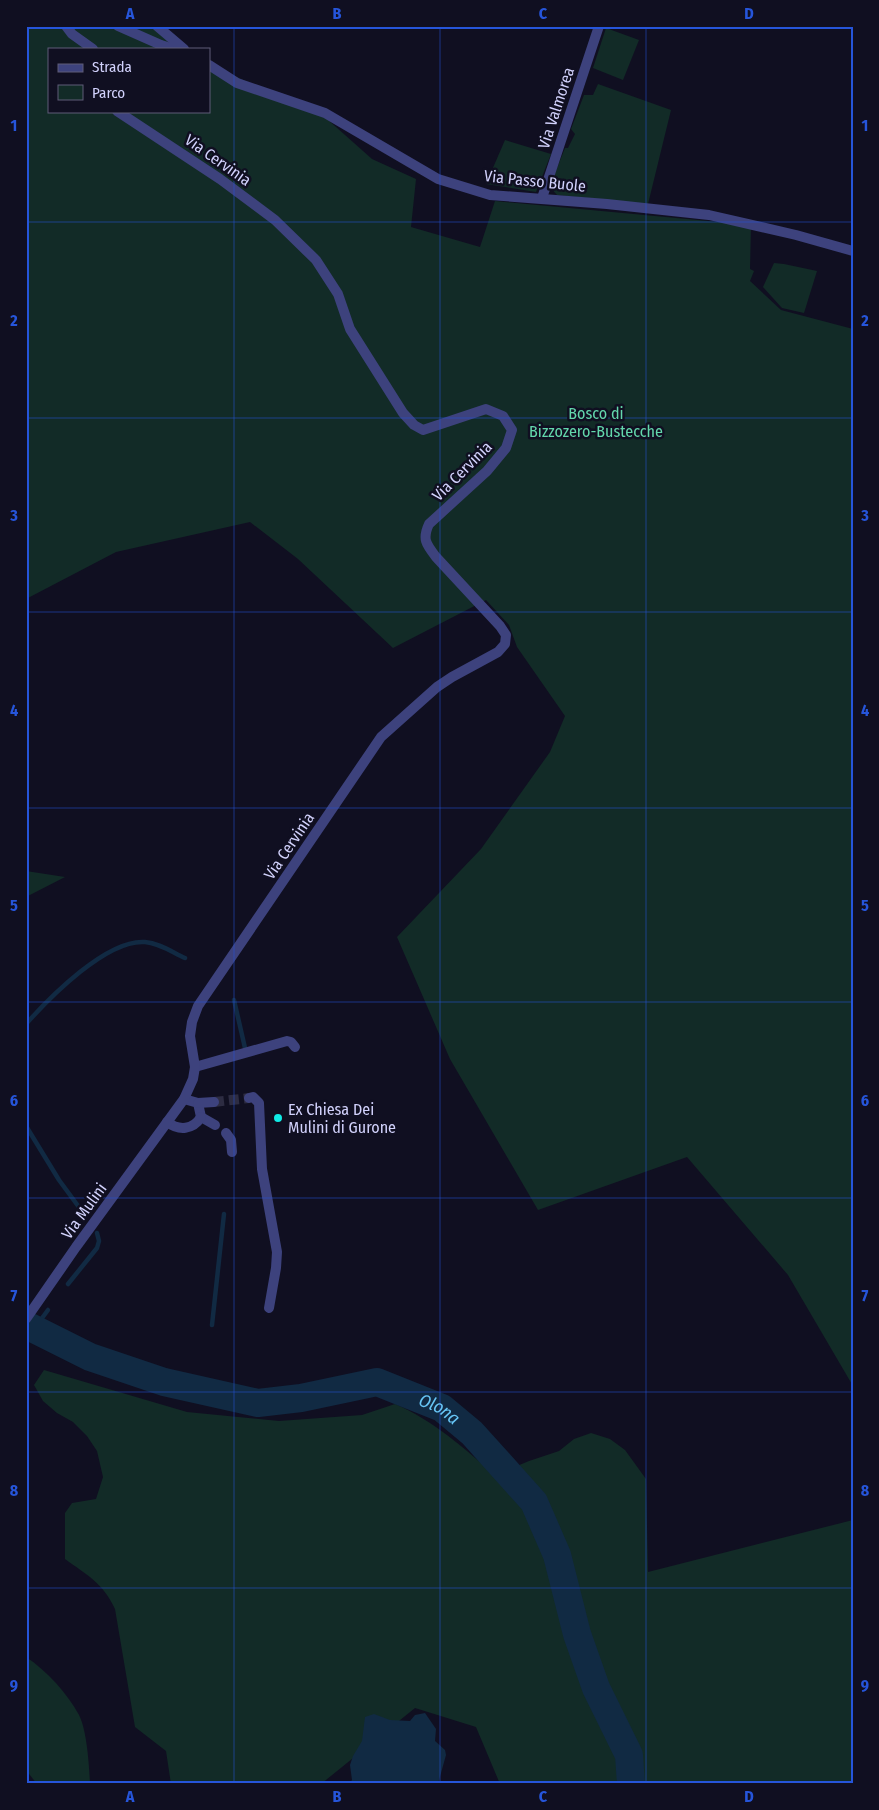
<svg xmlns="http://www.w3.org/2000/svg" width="879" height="1810" font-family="'Fira Sans Condensed',sans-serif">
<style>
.green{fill:#122b27}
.water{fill:#112a43}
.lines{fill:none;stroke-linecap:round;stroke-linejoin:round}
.stream{stroke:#112a43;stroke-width:4.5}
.river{stroke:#112a43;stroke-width:28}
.street-tunnel{stroke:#2d2c42;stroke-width:10;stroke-dasharray:10 5;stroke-linecap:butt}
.street{stroke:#3d427d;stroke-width:10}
.grid{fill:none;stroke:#2655da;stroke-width:1;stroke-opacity:0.55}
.poi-dot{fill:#10eae5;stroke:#100f21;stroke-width:2}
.labels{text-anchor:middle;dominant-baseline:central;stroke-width:5;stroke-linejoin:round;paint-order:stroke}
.street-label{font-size:16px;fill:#d2d2fc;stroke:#100f21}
.park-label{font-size:16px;fill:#63d7ac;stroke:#100f21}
.poi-label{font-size:16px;fill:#d2d2fc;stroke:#100f21;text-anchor:start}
.water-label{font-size:18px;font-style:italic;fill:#67c5f5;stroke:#100f21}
.neatline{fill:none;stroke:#2655da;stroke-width:2}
.grid-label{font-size:16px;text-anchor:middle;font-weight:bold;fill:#2655da}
</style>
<rect width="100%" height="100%" fill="#100f21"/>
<!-- green -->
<g class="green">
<path d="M 26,26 L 155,26 L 189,49 L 49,49 L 49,111 L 209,111 L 209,61 L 224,71 L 327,119 L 372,159 L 416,179 L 411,227 L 480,247 L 495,201 L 751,225 L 750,269 L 754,271 L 750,281 L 781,310 L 853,329 L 853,1386 L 788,1275 L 687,1157 L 538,1210 L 450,1059 L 397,937 L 481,849 L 550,752 L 565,716 L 517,647 L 509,625 L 486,600 L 393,648 L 298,559 L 250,522 L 116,552 L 26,599 Z"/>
<path d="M 606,28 L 639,40 L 623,80 L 593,68 Z"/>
<path d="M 598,84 L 671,110 L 648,204 L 557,195 L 551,188 L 551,183 L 565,148 L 568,148 L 575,134 L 571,129 L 584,95 L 593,95 Z"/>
<path d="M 505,140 L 551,154 L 536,192 L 486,184 Z"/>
<path d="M 774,263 L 784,264 L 817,271 L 804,313 L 782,308 L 763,287 Z"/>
<path d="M 26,871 L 65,877 L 26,897 Z"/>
<path d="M 44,1370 L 187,1412 L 279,1421 L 362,1415 L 395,1404 C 434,1421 464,1448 495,1475 L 529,1461 L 559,1451 L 574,1439 L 591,1433 L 610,1439 L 625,1450 L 646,1479 L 648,1572 L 853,1520 L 853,1784 L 500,1784 L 476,1727 L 415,1708 L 321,1784 L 171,1784 L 166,1751 L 135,1727 L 115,1609 C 103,1583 87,1575 65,1559 L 65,1513 L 72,1503 L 96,1499 L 103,1477 L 97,1451 L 87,1436 L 73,1422 L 57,1413 L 43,1401 L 34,1385 Z"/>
<path d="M 26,1657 C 47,1671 67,1693 79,1715 C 87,1731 89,1765 90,1784 L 37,1784 L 26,1770 Z"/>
</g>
<!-- water -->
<path class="water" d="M 425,1713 L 436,1729 L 435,1741 L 445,1750 L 446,1755 L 438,1784 L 349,1784 L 352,1780 L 350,1765 L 353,1756 L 362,1741 L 365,1717 L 374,1714 L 390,1720 L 410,1721 L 415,1715 Z"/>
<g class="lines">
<!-- stream -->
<g class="stream">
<path d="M 234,1000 L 245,1048"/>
<path d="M 26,1024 C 50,997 107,939 145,942 C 159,943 172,952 185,958"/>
<path d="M 26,1126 L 59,1180 L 84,1214"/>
<path d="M 68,1284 L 97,1248 L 99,1241 L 97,1233"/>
<path d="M 212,1325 L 224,1214"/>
<path d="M 34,1329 L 48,1310"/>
</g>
<!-- river -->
<path class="river" id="s1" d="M 26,1325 L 90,1357 L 164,1382 L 258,1403 L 301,1398 L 377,1382 L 442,1408 L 472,1433 L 534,1502 L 557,1555 L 577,1634 L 596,1688 L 629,1755 L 631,1784"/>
<!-- street-tunnel -->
<path class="street-tunnel" d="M 214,1102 L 249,1098"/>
<!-- street -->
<g class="street">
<path d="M 66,26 L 72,34 L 93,49"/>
<path d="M 118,26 L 161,45 L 174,49"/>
<path d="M 157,26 L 184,49"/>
<path d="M 209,65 L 237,83 L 325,113 L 438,179 L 490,195 L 607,204 L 709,215 L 796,235 L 853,251"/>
<path d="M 542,198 L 599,26"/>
<path d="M 195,1067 L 287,1041 L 291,1042 L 295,1047"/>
<path d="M 249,1098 L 253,1097 L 259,1103 L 262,1169 L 277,1252 L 276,1268 L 269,1308"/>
<path d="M 184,1099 L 198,1103 L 201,1117"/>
<path d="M 198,1103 L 214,1102"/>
<path d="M 201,1117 L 215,1125"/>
<path d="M 167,1122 C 179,1131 193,1130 201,1117"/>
<path d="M 226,1133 L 231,1140 L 232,1152"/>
<path d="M 26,1319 L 76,1247 L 184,1099 L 193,1079 L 195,1067 L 190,1036 L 192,1022 L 198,1006 L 381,737 L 437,687 L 452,677 L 498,652 L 505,644 L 506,635 L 500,626 L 436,557 C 426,544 422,539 429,524 L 487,471 L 506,448 L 512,430 L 503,416 L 486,409 L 423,430 L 414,425 L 403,413 L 350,329 L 338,294 L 316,260 L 275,220 L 220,179 L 117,111"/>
</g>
</g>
<!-- grid -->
<path class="grid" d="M 234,26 L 234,1784M 440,26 L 440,1784M 646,26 L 646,1784M 26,222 L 853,222M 26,418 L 853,418M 26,612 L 853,612M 26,808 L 853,808M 26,1002 L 853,1002M 26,1198 L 853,1198M 26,1392 L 853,1392M 26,1588 L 853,1588"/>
<!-- markers -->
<circle class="poi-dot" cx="278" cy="1118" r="5"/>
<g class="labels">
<!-- street labels -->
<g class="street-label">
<text transform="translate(556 108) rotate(-72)">Via Valmorea</text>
<text transform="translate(218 160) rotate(35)">Via Cervinia</text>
<text transform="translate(535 181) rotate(6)">Via Passo Buole</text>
<text transform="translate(462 471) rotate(-45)">Via Cervinia</text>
<text transform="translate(289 846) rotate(-56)">Via Cervinia</text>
<text transform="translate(84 1211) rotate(-54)">Via Mulini</text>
</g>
<!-- park labels -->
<g class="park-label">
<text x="596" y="413">Bosco di<tspan x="596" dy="18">Bizzozero-Bustecche</tspan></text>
</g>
<!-- poi labels -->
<g class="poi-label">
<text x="288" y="1109">Ex Chiesa Dei<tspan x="288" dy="18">Mulini di Gurone</tspan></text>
</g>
<!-- water labels -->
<g class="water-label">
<text stroke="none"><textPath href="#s1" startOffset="435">Olona</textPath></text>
</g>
</g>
<!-- border -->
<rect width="879" height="1810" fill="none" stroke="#100f21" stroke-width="55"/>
<!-- legend -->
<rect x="48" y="48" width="162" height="65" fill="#100f21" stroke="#5e5d79"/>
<rect x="58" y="64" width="25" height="8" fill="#3d427d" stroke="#5e5d79"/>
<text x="92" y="72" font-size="15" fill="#d2d2fc">Strada</text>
<rect x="58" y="85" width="25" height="15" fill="#122b27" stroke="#5e5d79"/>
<text x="92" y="98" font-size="15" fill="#d2d2fc">Parco</text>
<rect x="28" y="28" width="824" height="1754" class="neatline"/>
<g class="grid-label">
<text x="130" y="19">A</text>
<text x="337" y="19">B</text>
<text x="543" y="19">C</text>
<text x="749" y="19">D</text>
<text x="14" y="131">1</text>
<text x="865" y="131">1</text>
<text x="14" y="326">2</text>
<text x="865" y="326">2</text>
<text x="14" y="521">3</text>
<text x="865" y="521">3</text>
<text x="14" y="716">4</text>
<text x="865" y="716">4</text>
<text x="14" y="911">5</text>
<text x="865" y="911">5</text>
<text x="14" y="1106">6</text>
<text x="865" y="1106">6</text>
<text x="14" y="1301">7</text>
<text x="865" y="1301">7</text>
<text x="14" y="1496">8</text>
<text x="865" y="1496">8</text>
<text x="14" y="1691">9</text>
<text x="865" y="1691">9</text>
<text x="130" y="1802">A</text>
<text x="337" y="1802">B</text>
<text x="543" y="1802">C</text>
<text x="749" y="1802">D</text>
</g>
</svg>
